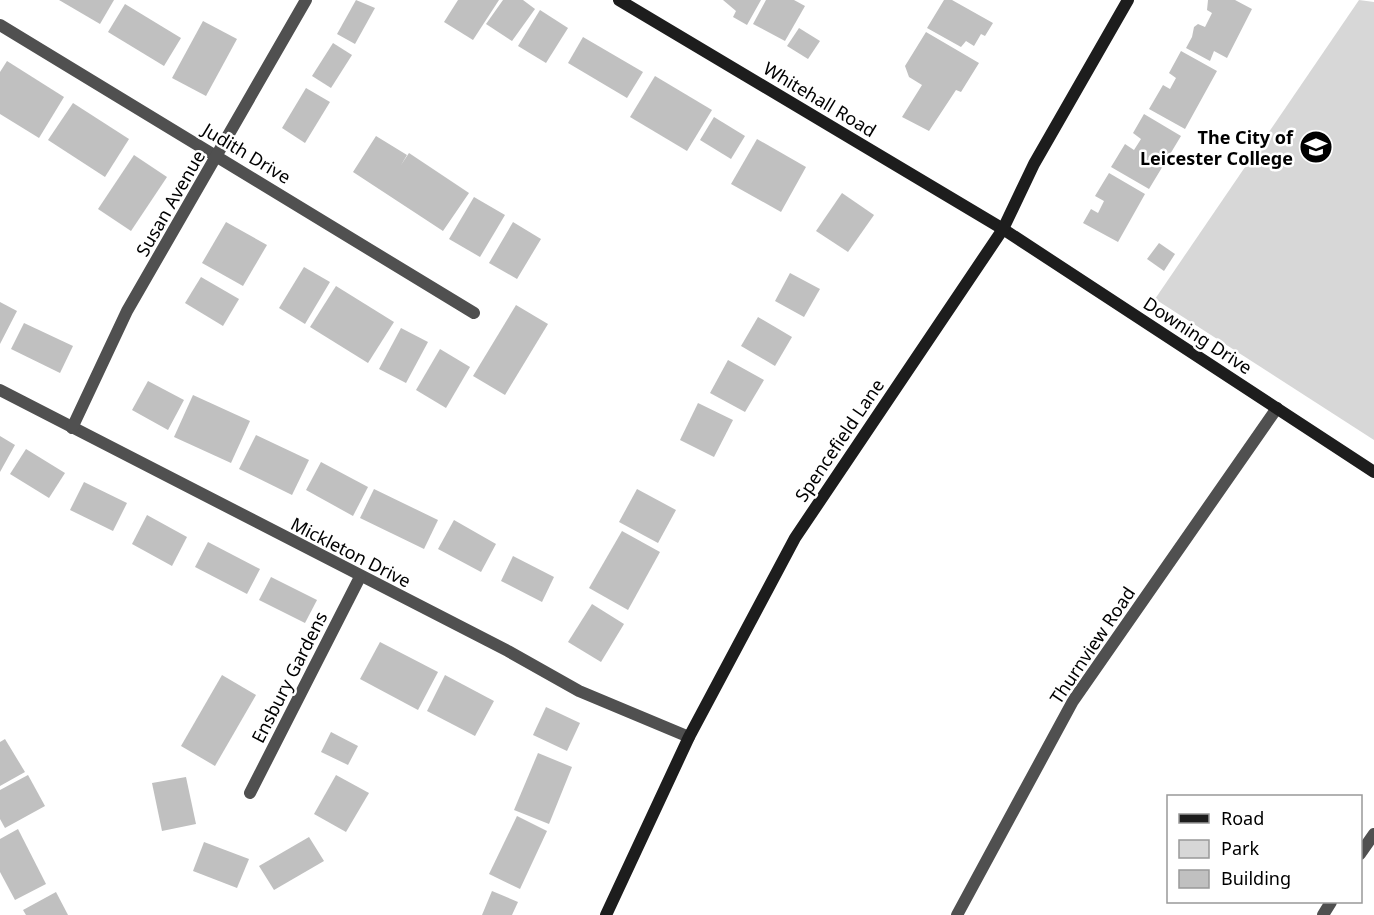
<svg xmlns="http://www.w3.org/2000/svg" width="1374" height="915" font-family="'Noto Sans',sans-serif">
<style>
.green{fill:#d7d7d7}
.building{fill:#c0c0c0}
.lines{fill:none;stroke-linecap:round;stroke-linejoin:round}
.street{stroke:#505050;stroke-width:12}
.secondary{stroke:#1d1d1d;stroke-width:12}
.labels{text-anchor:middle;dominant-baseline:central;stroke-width:5;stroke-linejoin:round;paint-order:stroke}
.street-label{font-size:18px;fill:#000;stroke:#fff}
.poi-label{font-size:18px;font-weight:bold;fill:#000;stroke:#fff;text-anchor:end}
</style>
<rect width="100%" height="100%" fill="#fff"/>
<!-- green -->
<path class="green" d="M 1359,0 L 1374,2 L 1374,440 L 1155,299 Z"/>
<!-- building -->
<g class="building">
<path d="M 59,0 L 114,0 L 100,24 Z"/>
<path d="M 356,0 L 375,8 L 355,44 L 337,34 Z"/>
<path d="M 458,0 L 499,0 L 473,40 L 444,22 Z"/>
<path d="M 503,0 L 523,0 L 535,9 L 512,41 L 486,24 Z"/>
<path d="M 723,0 L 761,0 L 747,25 L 733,17 L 736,11 Z"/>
<path d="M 766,0 L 794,0 L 805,6 L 785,41 L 753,24 Z"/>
<path d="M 944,0 L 952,0 L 993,23 L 985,36 L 981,34 L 974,46 L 966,41 L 961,47 L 927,28 Z"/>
<path d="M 1208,0 L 1235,0 L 1252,9 L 1227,58 L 1214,51 L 1210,61 L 1186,48 L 1192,37 L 1194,27 L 1198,24 L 1205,27 L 1212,13 L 1207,10 Z"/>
<path d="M 125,4 L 181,38 L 164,66 L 108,32 Z"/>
<path d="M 540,10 L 568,28 L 546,63 L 518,46 Z"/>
<path d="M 203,21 L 237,39 L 206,96 L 172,78 Z"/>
<path d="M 799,28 L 820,41 L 808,59 L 787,46 Z"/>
<path d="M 926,32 L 979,63 L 961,92 L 956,90 L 929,131 L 902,117 L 922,85 L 909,77 L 905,66 Z"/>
<path d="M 583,37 L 643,72 L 627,98 L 568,63 Z"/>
<path d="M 333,43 L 352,55 L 331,88 L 312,76 Z"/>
<path d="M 1181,51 L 1217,71 L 1185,129 L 1149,109 L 1163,85 L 1170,89 L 1176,78 L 1169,73 Z"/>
<path d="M 7,61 L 64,97 L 39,138 L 0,114 L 0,72 Z"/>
<path d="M 655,76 L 712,110 L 687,151 L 630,117 Z"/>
<path d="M 306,88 L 330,102 L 305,143 L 282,128 Z"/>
<path d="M 73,103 L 129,139 L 105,177 L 48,140 Z"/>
<path d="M 1144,114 L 1181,136 L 1149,189 L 1111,167 L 1125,144 L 1134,150 L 1141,139 L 1133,133 Z"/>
<path d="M 714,117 L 745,136 L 731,159 L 700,140 Z"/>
<path d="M 376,136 L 407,155 L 401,165 L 409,153 L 469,193 L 443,231 L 353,172 Z"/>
<path d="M 757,139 L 806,167 L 781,212 L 731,184 Z"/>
<path d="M 134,155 L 167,177 L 131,231 L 98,209 Z"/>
<path d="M 1109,173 L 1145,194 L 1118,242 L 1083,223 L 1091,209 L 1098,213 L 1104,201 L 1095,196 Z"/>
<path d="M 842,193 L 874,215 L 848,252 L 816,231 Z"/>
<path d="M 474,197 L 505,215 L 480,257 L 449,239 Z"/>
<path d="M 226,222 L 267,245 L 243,286 L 202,263 Z"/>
<path d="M 513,222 L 541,239 L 517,279 L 489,263 Z"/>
<path d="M 1159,243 L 1175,254 L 1164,271 L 1147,259 Z"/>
<path d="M 304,267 L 330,282 L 305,324 L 279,308 Z"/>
<path d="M 790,273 L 820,289 L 804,317 L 775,301 Z"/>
<path d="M 201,277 L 239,299 L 223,326 L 185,303 Z"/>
<path d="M 336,286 L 394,322 L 368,363 L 310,327 Z"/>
<path d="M 0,302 L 17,311 L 0,344 Z"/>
<path d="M 516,305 L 548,324 L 505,395 L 473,376 Z"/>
<path d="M 758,317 L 792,337 L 775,366 L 741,346 Z"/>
<path d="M 24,323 L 73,346 L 60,373 L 11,349 Z"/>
<path d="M 401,328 L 428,342 L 406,383 L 379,369 Z"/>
<path d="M 440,349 L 470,367 L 446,408 L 416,390 Z"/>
<path d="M 728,360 L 764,380 L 745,412 L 710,393 Z"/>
<path d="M 148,381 L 184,400 L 168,430 L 132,410 Z"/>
<path d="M 193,395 L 250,421 L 231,463 L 174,437 Z"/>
<path d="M 698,403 L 733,420 L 714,457 L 680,440 Z"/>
<path d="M 256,435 L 309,460 L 292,495 L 239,469 Z"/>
<path d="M 0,436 L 15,445 L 0,472 Z"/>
<path d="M 26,449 L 65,473 L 49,498 L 10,474 Z"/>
<path d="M 321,462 L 368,487 L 353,516 L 306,490 Z"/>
<path d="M 84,482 L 127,503 L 113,531 L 70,510 Z"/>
<path d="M 374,489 L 438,520 L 424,549 L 360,518 Z"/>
<path d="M 637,489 L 676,510 L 658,543 L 619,522 Z"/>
<path d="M 147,515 L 187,537 L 172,566 L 132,544 Z"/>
<path d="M 454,520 L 496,544 L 481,572 L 438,549 Z"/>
<path d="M 622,531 L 660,552 L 628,610 L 589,588 Z"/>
<path d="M 208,542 L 260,569 L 247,594 L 195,567 Z"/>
<path d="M 513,556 L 554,577 L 542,602 L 501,581 Z"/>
<path d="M 271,577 L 317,600 L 305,623 L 259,600 Z"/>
<path d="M 592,604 L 624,624 L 601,662 L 568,642 Z"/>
<path d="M 380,642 L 438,672 L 418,710 L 360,679 Z"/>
<path d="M 222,675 L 256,695 L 215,766 L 181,746 Z"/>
<path d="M 445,675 L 494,701 L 475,736 L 427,711 Z"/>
<path d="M 546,707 L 580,723 L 567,751 L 533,735 Z"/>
<path d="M 331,732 L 358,746 L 348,765 L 321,752 Z"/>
<path d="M 5,739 L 25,772 L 0,786 L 0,742 Z"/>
<path d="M 538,753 L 572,767 L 549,824 L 514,810 Z"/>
<path d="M 28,775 L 45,806 L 5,828 L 0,819 L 0,790 Z"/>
<path d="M 336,775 L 369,793 L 346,832 L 314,814 Z"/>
<path d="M 186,777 L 196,824 L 162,831 L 152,783 Z"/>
<path d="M 517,816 L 547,831 L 520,889 L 489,874 Z"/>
<path d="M 18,829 L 46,884 L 15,900 L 0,872 L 0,839 Z"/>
<path d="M 309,837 L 324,861 L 274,890 L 259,866 Z"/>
<path d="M 204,842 L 249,859 L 237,888 L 193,871 Z"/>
<path d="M 492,891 L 518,902 L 512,915 L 482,915 Z"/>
<path d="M 56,892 L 68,915 L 26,915 L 23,910 Z"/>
</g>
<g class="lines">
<!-- street -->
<g class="street">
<path d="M 0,25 L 474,313"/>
<path d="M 0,390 L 508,651 L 579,691 L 689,737"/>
<path d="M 72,428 L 127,311 L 306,0"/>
<path d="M 250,793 L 360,577"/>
<path d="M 1360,854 L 1374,834"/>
<path d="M 957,915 L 1073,701 L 1277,408"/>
<path d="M 1323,915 L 1331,902"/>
</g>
<!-- secondary -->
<g class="secondary">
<path d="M 619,0 L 1003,229 L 1374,472"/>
<path d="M 606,915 L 689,737 L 795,538 L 1003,229 L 1034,164 L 1128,0"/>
</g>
</g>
<!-- icons -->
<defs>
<symbol id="school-disc" viewBox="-11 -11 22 22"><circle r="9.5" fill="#000" stroke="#fff"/><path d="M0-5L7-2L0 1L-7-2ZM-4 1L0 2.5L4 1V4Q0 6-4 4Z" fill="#fff"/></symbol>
</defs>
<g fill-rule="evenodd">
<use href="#school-disc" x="1297" y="128" width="38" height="38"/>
</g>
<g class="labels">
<!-- street labels -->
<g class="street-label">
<text transform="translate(820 99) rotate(31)">Whitehall Road</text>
<text transform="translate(247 153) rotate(31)">Judith Drive</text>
<text transform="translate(170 203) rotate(-60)">Susan Avenue</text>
<text transform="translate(1198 335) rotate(33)">Downing Drive</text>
<text transform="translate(839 440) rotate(-56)">Spencefield Lane</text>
<text transform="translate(351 552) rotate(27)">Mickleton Drive</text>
<text transform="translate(1092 645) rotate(-56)">Thurnview Road</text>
<text transform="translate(289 677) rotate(-63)">Ensbury Gardens</text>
</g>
<!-- poi labels -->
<g class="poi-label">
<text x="1293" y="137">The City of<tspan x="1293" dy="21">Leicester College</tspan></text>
</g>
</g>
<!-- legend -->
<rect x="1167" y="795" width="195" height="108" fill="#ffffff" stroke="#999999" stroke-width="1.5"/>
<rect x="1179" y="814" width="30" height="9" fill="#1d1d1d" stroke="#999999" stroke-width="1.5"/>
<text x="1221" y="825" font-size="18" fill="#000000">Road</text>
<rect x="1179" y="840" width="30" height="18" fill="#d7d7d7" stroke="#999999" stroke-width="1.5"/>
<text x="1221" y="855" font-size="18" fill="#000000">Park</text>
<rect x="1179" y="870" width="30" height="18" fill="#c0c0c0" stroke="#999999" stroke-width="1.5"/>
<text x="1221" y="885" font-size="18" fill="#000000">Building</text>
</svg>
